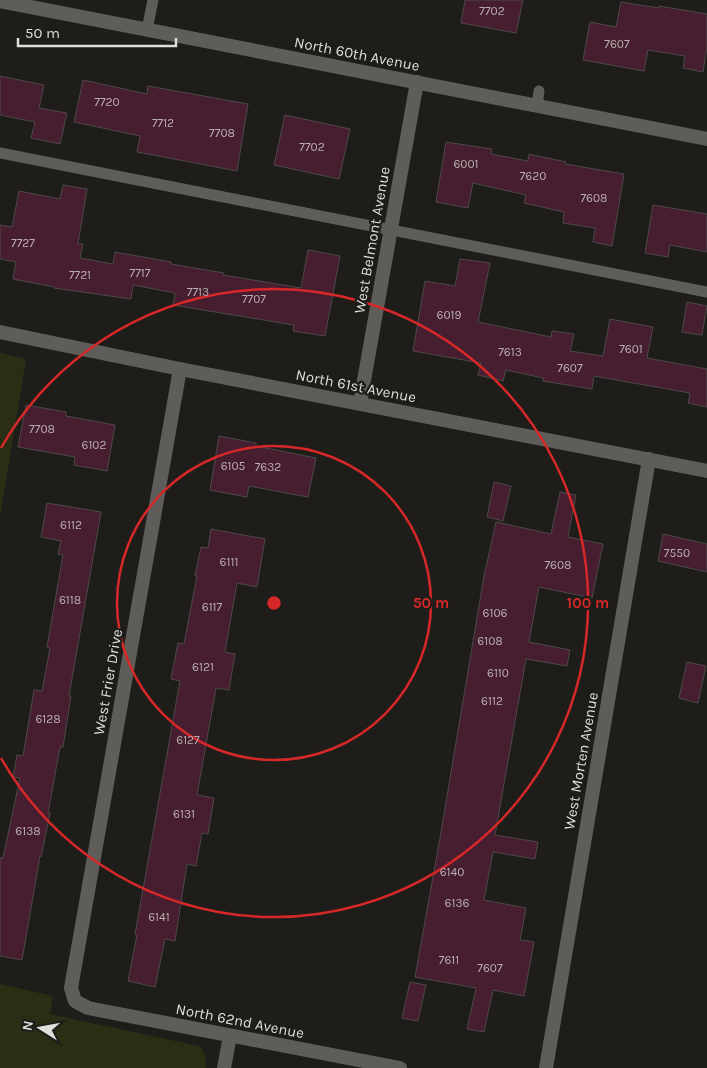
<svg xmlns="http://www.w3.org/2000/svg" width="707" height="1068" font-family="Karla,sans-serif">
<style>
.green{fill:#2a2e14}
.building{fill:#461e2f;stroke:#4d494a}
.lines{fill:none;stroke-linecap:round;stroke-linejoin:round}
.service{stroke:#5f5d5a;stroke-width:11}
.minor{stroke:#5f5d5a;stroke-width:14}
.ring{fill:none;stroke:#d62828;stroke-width:2.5}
.labels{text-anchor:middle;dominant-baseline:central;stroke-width:4.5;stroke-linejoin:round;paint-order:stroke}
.number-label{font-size:12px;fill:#b9aeb1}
.street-label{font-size:15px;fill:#dfdedc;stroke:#1e1d1a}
.centre{fill:#d62828;stroke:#1e1d1a;stroke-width:2.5}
.ring-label{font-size:15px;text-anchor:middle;font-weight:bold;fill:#d62828;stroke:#1e1d1a;stroke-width:4.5;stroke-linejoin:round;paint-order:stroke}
</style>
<rect width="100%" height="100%" fill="#1e1d1a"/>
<!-- green -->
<g class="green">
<path d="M 0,353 L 26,359 L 0,517 Z"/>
<path d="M 0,984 L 53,996 L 50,1014 L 199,1046 C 206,1052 205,1059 206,1068 L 0,1068 Z"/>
</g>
<!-- building -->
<g class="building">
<path d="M 465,0 L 523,0 L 516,33 L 461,23 Z"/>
<path d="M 621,2 L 659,8 L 659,6 L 707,14 L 707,46 L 703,72 L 683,68 L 685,56 L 648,50 L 644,71 L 583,60 L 590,22 L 616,27 Z"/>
<path d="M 0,76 L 44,85 L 39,108 L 67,113 L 60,144 L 31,138 L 35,122 L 0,115 Z"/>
<path d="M 83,80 L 147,94 L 148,86 L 248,104 L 237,171 L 137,152 L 140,136 L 74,122 Z"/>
<path d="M 285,115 L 350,129 L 339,179 L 274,165 Z"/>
<path d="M 446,142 L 492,149 L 491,154 L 528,161 L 529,154 L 566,162 L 565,164 L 624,174 L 612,246 L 593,242 L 595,228 L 563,223 L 564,212 L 524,203 L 526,195 L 473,183 L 468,208 L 436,202 Z"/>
<path d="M 63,185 L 87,189 L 78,244 L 83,244 L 80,258 L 113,264 L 115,252 L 171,262 L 171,264 L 224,273 L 223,275 L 301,288 L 308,250 L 340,256 L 325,336 L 293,331 L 294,325 L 173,305 L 175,293 L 133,285 L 131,299 L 54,288 L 54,287 L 13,279 L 16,262 L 0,259 L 0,225 L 12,227 L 19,191 L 60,199 Z"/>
<path d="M 653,205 L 707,214 L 707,252 L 670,245 L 668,257 L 645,253 Z"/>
<path d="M 460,259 L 490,263 L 478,322 L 551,337 L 552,331 L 574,334 L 570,351 L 603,356 L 610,319 L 653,327 L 647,358 L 707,369 L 707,407 L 688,403 L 690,393 L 594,376 L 592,389 L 543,381 L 543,378 L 506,370 L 503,381 L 478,375 L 481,363 L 413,351 L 425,281 L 455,286 Z"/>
<path d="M 687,302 L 707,306 L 702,335 L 682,332 Z"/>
<path d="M 26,405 L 66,412 L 66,416 L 115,425 L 107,471 L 74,465 L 75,457 L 18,447 Z"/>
<path d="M 219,436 L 256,443 L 256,446 L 316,458 L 308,497 L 249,486 L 247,497 L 210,490 Z"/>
<path d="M 494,482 L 511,486 L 503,521 L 487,517 Z"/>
<path d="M 560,492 L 576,495 L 568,537 L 603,544 L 592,598 L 539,587 L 529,642 L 570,650 L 567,666 L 526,659 L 495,835 L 538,842 L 535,859 L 493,852 L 484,900 L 526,908 L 520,940 L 534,942 L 524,996 L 493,990 L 484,1032 L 467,1029 L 476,988 L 415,977 L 440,838 L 484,576 L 496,522 L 551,534 Z"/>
<path d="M 47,503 L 101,512 L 69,696 L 71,696 L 63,747 L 60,747 L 48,813 L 50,813 L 41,857 L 40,856 L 22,960 L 0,956 L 0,858 L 3,858 L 20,778 L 13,777 L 17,755 L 23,756 L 34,690 L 42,691 L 50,648 L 47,647 L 63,555 L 58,554 L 61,541 L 41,537 Z"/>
<path d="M 211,529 L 265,539 L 257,587 L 237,583 L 225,652 L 235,654 L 229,690 L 216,688 L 197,795 L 214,798 L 208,834 L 202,833 L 196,866 L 187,864 L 175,941 L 165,939 L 155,987 L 128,981 L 137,935 L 135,934 L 180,681 L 171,679 L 178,643 L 184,644 L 197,576 L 195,576 L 201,547 L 208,548 Z"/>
<path d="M 663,534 L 707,544 L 707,572 L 658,561 Z"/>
<path d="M 687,662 L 706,666 L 698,703 L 679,698 Z"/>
<path d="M 410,982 L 426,985 L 418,1021 L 402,1018 Z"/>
</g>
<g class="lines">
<!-- service -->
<g class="service">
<path d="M 147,30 L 153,0"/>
<path d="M 537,106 L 539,91"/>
<path d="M 0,153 L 707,292"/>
</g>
<!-- minor -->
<g class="minor">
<path d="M 0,1 L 707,139"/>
<path d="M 0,332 L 180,369 L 707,471"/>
<path d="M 180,369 L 71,988 L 75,1001 L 88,1008 L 400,1068"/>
<path d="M 360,403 L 417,82"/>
<path d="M 224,1068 L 230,1036"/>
<path d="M 546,1068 L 649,459"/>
</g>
</g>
<!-- distance rings -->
<g class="ring">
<circle cx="274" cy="603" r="157"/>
<path d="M1 448A314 314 0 1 1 1 758"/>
</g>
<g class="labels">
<!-- number labels -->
<g class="number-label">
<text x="492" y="11">7702</text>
<text x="617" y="44">7607</text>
<text x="107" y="102">7720</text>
<text x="163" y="123">7712</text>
<text x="222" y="133">7708</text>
<text x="312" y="147">7702</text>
<text x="466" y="164">6001</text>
<text x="533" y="176">7620</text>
<text x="594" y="198">7608</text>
<text x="23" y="243">7727</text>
<text x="140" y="273">7717</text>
<text x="80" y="275">7721</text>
<text x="198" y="292">7713</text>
<text x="254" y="299">7707</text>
<text x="449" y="315">6019</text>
<text x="631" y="349">7601</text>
<text x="510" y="352">7613</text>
<text x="570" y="368">7607</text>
<text x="42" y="429">7708</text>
<text x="94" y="445">6102</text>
<text x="233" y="466">6105</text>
<text x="268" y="467">7632</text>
<text x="71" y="525">6112</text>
<text x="677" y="553">7550</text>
<text x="229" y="562">6111</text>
<text x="558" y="565">7608</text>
<text x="70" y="600">6118</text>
<text x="212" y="607">6117</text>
<text x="495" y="613">6106</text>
<text x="490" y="641">6108</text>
<text x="203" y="667">6121</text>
<text x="498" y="673">6110</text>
<text x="492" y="701">6112</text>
<text x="48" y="719">6128</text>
<text x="188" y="740">6127</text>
<text x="184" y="814">6131</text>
<text x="28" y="831">6138</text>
<text x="452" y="872">6140</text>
<text x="457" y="903">6136</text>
<text x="159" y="917">6141</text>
<text x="449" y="960">7611</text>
<text x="490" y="968">7607</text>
</g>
<!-- street labels -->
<g class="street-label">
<text transform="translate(357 54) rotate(11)">North 60th Avenue</text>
<text transform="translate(372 240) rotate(-80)">West Belmont Avenue</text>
<text transform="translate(356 386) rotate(11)">North 61st Avenue</text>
<text transform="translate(108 682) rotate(-80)">West Frier Drive</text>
<text transform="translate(581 761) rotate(-80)">West Morten Avenue</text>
<text transform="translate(240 1021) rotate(11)">North 62nd Avenue</text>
</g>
</g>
<circle cx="274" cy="603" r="8" class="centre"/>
<g class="ring-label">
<text x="431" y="608">50 m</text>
<text x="588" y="608">100 m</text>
</g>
<!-- north arrow -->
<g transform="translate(40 1028) rotate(281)" stroke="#1e1d1a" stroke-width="4" paint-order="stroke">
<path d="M0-4L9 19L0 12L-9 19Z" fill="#dfdedc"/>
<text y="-8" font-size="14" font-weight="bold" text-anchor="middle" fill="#dfdedc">N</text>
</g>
<!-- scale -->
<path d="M18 38v8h158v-8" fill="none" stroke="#dfdedc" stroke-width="2.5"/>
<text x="25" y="38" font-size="15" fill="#dfdedc" stroke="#1e1d1a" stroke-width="4" paint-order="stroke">50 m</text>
</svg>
